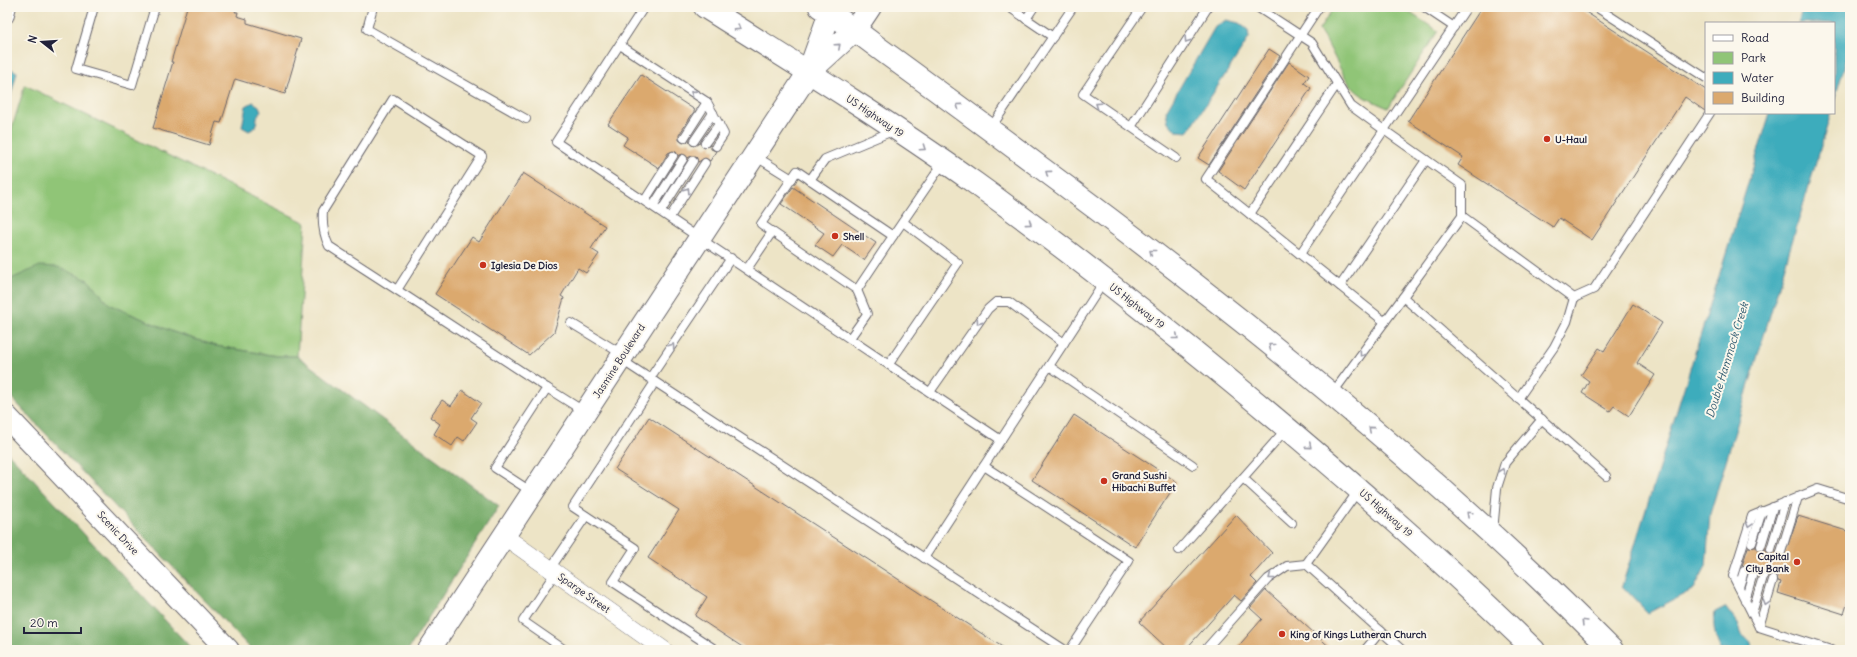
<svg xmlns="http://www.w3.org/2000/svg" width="1857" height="657" font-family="Delius,sans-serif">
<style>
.green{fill:#90c577;stroke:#597459}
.forest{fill:#74aa68;stroke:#4b6652}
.water{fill:#3eacbc;stroke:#30677c}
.building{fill:#dba96e}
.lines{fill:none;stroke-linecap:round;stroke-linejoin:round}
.lane-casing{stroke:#69666c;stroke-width:10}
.street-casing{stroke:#69666c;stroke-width:18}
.secondary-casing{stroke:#69666c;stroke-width:24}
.highway-casing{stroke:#69666c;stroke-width:24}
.lane{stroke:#fff;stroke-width:8}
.street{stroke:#fff;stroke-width:17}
.secondary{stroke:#fff;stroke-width:22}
.highway{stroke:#fff;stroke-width:22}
.oneway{stroke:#9c9ca7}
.poi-dot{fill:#c8321e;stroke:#fbf7ec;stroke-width:1.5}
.labels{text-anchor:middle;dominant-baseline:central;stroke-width:4;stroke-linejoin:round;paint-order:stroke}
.street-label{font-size:10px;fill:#22223b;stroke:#fbf7ec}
.poi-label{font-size:10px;font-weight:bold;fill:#22223b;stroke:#fbf7ec;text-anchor:start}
.water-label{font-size:11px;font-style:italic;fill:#2d596f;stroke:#fbf7ec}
</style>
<rect width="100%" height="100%" fill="#fbf7ec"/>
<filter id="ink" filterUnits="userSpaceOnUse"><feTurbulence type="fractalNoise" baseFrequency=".025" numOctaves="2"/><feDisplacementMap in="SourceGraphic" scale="8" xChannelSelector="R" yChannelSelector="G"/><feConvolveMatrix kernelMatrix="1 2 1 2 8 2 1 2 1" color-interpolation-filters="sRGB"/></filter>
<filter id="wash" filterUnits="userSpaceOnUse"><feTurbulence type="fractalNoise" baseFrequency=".012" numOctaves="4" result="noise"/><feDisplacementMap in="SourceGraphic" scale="16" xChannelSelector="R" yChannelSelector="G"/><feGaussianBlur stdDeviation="0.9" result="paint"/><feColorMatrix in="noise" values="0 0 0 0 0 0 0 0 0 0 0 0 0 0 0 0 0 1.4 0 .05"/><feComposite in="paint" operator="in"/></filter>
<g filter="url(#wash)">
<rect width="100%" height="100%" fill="#ede4c6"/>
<!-- green -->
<g class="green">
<path d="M 1334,7 L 1401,7 L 1438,31 L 1388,108 C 1379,104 1369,100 1360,94 C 1342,82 1333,48 1319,30 Z"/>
<path d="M 25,85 L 306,223 L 297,356 L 277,356 L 216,346 L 173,332 L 110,305 L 88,280 L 7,283 L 7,144 Z"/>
</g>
<!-- forest -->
<g class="forest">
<path d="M 40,266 L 58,267 L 88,280 L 110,305 L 173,332 L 216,346 L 277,356 L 297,356 L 499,506 L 408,650 L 252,650 L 7,393 L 7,283 L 11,279 Z"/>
<path d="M 7,452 L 193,650 L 7,650 Z"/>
</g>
<!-- water -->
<g class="water">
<path d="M 1803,7 L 1850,7 L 1850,48 L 1834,101 L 1834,23 L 1798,23 Z"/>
<path d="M 1226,20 L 1239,23 L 1248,30 L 1249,38 L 1188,132 L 1176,131 L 1168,122 L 1166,111 L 1215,27 Z"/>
<path d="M 7,67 L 17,72 L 7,110 Z"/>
<path d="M 253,102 L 259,106 L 261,111 L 257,117 L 256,127 L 249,131 L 242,127 L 246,106 Z"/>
<path d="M 1770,113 L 1831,113 L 1710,514 L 1706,566 L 1694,589 L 1648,613 L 1622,586 Z"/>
<path d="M 1725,607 L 1738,624 L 1742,635 L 1750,641 L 1753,650 L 1721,650 C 1715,638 1712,625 1715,612 Z"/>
</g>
<g id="blocks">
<!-- building -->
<g class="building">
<path d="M 187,7 L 237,7 L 235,12 L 238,12 L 237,16 L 247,19 L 247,23 L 301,39 L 285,94 L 235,79 L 221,123 L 216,122 L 209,145 L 153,128 L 173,62 L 171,62 Z"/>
<path d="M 1482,7 L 1578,7 L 1706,90 L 1705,111 L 1685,97 L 1592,240 L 1559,218 L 1553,227 L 1458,165 L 1463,157 L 1408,121 Z"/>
<path d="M 1269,49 L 1280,56 L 1209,165 L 1198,158 Z"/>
<path d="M 1289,62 L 1309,76 L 1304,83 L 1311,88 L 1244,190 L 1218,171 Z"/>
<path d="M 641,75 L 695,110 L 679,135 L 679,140 L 683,143 L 689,141 L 693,146 L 700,143 L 704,148 L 711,145 L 711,149 L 716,151 L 710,161 L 705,158 L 698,162 L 696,156 L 691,156 L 688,158 L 683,154 L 678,156 L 676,152 L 673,151 L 668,153 L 659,168 L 623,145 L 628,137 L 608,124 Z"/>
<path d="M 523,173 L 605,226 L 591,249 L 599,254 L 586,273 L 578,268 L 561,296 L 564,298 L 554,332 L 529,355 L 435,294 L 472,237 L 479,242 Z"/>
<path d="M 793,187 L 876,243 L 864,260 L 842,245 L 833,257 L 815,245 L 824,233 L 781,204 Z"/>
<path d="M 1633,304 L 1662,323 L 1637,363 L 1655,375 L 1629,416 L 1614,406 L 1610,411 L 1582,393 L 1589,381 L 1581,375 L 1599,348 L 1604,351 Z"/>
<path d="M 462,390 L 481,403 L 471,418 L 477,422 L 464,441 L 458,437 L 452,446 L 434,434 L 440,424 L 430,417 L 442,400 L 451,406 Z"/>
<path d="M 1074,415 L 1177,482 L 1135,547 L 1032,480 Z"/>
<path d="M 649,417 L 1007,650 L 747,650 L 695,616 L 707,597 L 648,558 L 679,510 L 615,469 Z"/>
<path d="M 1236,515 L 1272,553 L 1251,577 L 1257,583 L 1241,601 L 1234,595 L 1185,650 L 1169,650 L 1139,622 Z"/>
<path d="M 1798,516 L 1850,532 L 1850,595 L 1844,614 L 1778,593 L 1781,582 L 1778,581 L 1777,576 L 1772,575 L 1768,577 L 1764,572 L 1758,574 L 1755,568 L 1749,569 L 1746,566 L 1742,566 L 1748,547 L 1756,547 L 1760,551 L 1766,549 L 1769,554 L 1776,552 L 1779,557 L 1784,556 Z"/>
<path d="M 1266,590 L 1333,650 L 1235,650 L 1262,619 L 1250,608 Z"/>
</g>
</g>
</g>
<g filter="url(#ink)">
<use href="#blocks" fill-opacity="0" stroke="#69666c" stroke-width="1"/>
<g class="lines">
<defs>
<g id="lane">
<path d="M 94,7 L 76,69 L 132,85 L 155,7"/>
<path d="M 373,7 L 367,29 L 526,119"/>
<path d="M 644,7 L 556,142 L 1001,440"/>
<path d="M 1009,7 L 1053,37"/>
<path d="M 1142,7 L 1083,94 L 1176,158"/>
<path d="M 1257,7 L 1312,43 L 1351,106 L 1384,130 L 1300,254"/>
<path d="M 1319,7 L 1206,179 L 1385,322"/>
<path d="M 1424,7 L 1454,27"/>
<path d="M 1467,7 L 1384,130 L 1462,185 L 1462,216 L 1403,297 L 1606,476"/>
<path d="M 1596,7 L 1706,78"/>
<path d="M 7,18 L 9,18 L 12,7"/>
<path d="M 1026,19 L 1034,7"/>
<path d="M 620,45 L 707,102 L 724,134 L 716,146"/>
<path d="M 1131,127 L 1208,7"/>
<path d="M 990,129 L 1073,7"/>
<path d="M 684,138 L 707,102"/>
<path d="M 694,141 L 713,113"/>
<path d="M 705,143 L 719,124"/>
<path d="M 755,156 L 792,179"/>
<path d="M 797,171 L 893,236 L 857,290 L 761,224 Z"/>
<path d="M 810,180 L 825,159 L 895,130"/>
<path d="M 645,200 L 673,156"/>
<path d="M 653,206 L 683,159"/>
<path d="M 661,211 L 693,161"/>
<path d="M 1250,214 L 1337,84"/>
<path d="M 1462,216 L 1574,298 L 1594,289 L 1710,113"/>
<path d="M 670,217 L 705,163"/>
<path d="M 893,236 L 943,163"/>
<path d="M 747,269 L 772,232"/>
<path d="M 1340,286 L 1426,160"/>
<path d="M 397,290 L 329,246 C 323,234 322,224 323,211 L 393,99 L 482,156 L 397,290 L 547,388 L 495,468 L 532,492"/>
<path d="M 571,323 L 622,354"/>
<path d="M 850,338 L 867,314 L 857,290"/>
<path d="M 620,359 L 1065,650"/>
<path d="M 889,364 L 958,263 L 903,222"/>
<path d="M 1049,366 L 1193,465"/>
<path d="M 650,378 L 731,258"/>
<path d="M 655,382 L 573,507 L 635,548 L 613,582 L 716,650"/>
<path d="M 547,388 L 585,412"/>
<path d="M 930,392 L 988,309 L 996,302 L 1009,302 L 1064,343"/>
<path d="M 1332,394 L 1403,297"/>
<path d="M 1518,399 L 1554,347 L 1567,322 L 1574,298"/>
<path d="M 984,466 L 1129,561 L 1070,650"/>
<path d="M 1243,478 L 1292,523"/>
<path d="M 1493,532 L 1497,488 L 1505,463 L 1542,419"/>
<path d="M 1752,543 L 1762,511"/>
<path d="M 1761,546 L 1773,507"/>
<path d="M 1771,549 L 1785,502"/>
<path d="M 1179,550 L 1287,428"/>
<path d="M 1781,552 L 1798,497"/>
<path d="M 924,558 L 1105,280"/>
<path d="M 1306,564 L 1358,491"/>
<path d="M 550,569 L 586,516"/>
<path d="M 555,573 L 523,621 L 565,650"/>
<path d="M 1739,587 L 1744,571"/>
<path d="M 1745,600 L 1753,573"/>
<path d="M 1752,613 L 1763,577"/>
<path d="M 1759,627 L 1773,580"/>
<path d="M 1205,650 L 1268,579 L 1287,566 L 1306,564 L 1402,650"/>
<path d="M 1365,650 L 1381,631"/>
<path d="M 1831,650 L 1759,627 L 1733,576 L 1752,516 L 1818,489 L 1850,499"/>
</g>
<path id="street" d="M 504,536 L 664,650"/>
<g id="secondary">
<path d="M 809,71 L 832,7"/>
<path d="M 7,417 L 228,650"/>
<path d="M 429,650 L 809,72 L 854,31 L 870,7"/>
</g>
<g id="highway">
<path d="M 705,7 C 796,64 888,121 975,183 C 1064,247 1149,314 1234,384 C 1337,469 1438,556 1534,650"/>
<path d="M 820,7 C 845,21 867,40 891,57 C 939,92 988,128 1036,164 C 1238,313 1435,471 1612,650"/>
</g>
</defs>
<!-- lane casing -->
<use href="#lane" class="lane-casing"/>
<!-- street casing -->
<use href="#street" class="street-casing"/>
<!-- secondary casing -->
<use href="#secondary" class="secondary-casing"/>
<!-- highway casing -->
<use href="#highway" class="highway-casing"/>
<!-- lane -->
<use href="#lane" class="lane"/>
<!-- street -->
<use href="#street" class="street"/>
<!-- secondary -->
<use href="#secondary" class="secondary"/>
<!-- highway -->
<use href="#highway" class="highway"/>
</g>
<!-- one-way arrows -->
<defs><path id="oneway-chevron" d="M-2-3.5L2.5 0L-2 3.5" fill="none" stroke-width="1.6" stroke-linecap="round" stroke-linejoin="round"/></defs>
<g class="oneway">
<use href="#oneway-chevron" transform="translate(738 28) rotate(32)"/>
<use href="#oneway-chevron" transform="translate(1187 40) rotate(123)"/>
<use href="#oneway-chevron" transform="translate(838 46) rotate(-42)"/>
<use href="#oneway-chevron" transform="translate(693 93) rotate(-147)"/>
<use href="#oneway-chevron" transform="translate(1098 105) rotate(-146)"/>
<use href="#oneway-chevron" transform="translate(959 106) rotate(-144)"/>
<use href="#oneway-chevron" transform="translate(923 148) rotate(34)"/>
<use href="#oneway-chevron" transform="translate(1048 173) rotate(-144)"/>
<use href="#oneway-chevron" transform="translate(687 190) rotate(-57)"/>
<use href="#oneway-chevron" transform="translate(1029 223) rotate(36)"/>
<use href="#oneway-chevron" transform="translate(1152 252) rotate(-142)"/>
<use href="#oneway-chevron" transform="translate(979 322) rotate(125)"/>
<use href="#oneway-chevron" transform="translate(1176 337) rotate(39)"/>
<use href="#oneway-chevron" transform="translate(672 346) rotate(-56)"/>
<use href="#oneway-chevron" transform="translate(1271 346) rotate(-141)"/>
<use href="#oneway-chevron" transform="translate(1362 354) rotate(126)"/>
<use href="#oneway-chevron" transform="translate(1371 429) rotate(-139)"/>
<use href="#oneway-chevron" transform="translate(1309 446) rotate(41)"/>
<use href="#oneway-chevron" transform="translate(1502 471) rotate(-71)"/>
<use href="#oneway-chevron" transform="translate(1469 514) rotate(-137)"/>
<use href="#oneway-chevron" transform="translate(1749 525) rotate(107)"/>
<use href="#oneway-chevron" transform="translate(1271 577) rotate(142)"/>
<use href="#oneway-chevron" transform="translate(1766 603) rotate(106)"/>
<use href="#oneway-chevron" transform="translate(1584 622) rotate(-135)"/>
</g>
</g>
<!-- markers -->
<g class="poi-dot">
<circle cx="1547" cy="139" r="4"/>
<circle cx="835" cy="236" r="4"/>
<circle cx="483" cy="265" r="4"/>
<circle cx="1104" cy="481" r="4"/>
<circle cx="1797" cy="562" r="4"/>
<circle cx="1282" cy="634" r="4"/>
</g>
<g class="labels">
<!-- street labels -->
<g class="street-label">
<text transform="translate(875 116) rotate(34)">US Highway 19</text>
<text transform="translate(1137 306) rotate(38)">US Highway 19</text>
<text transform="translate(619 361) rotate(-57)">Jasmine Boulevard</text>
<text transform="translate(1386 513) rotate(41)">US Highway 19</text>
<text transform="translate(118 533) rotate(47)">Scenic Drive</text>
<text transform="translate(584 593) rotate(35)">Sparge Street</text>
</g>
<!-- poi labels -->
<g class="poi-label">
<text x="1555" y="139">U-Haul</text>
<text x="843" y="236">Shell</text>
<text x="491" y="265">Iglesia De Dios</text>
<text x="1112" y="475">Grand Sushi<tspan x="1112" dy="12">Hibachi Buffet</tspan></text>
<text x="1789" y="556" text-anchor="end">Capital<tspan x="1789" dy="12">City Bank</tspan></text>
<text x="1290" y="634">King of Kings Lutheran Church</text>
</g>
<!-- water labels -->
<g class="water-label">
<text transform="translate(1727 360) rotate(-73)">Double Hammock Creek</text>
</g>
</g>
<!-- margin -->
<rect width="1857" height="657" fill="none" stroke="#fbf7ec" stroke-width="24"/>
<!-- legend -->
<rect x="1705" y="22" width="130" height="92" fill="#fbf7ec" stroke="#a4a2a5"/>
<rect x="1713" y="35" width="20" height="6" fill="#ffffff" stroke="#a4a2a5"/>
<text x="1741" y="42" font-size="12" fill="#22223b">Road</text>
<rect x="1713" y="52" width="20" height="12" fill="#90c577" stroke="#a4a2a5"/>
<text x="1741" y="62" font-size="12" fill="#22223b">Park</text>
<rect x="1713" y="72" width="20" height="12" fill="#3eacbc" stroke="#a4a2a5"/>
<text x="1741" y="82" font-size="12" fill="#22223b">Water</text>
<rect x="1713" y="92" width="20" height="12" fill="#dba96e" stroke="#a4a2a5"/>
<text x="1741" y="102" font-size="12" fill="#22223b">Building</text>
<!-- north arrow -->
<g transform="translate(42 42) rotate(287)" stroke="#fbf7ec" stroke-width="3" paint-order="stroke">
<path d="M0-3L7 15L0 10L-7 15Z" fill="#22223b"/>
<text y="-6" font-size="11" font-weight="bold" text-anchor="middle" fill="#22223b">N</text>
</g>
<!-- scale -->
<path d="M24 627v6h57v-6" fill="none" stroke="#22223b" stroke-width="2"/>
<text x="30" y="627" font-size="12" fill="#22223b" stroke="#fbf7ec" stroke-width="3" paint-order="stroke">20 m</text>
</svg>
